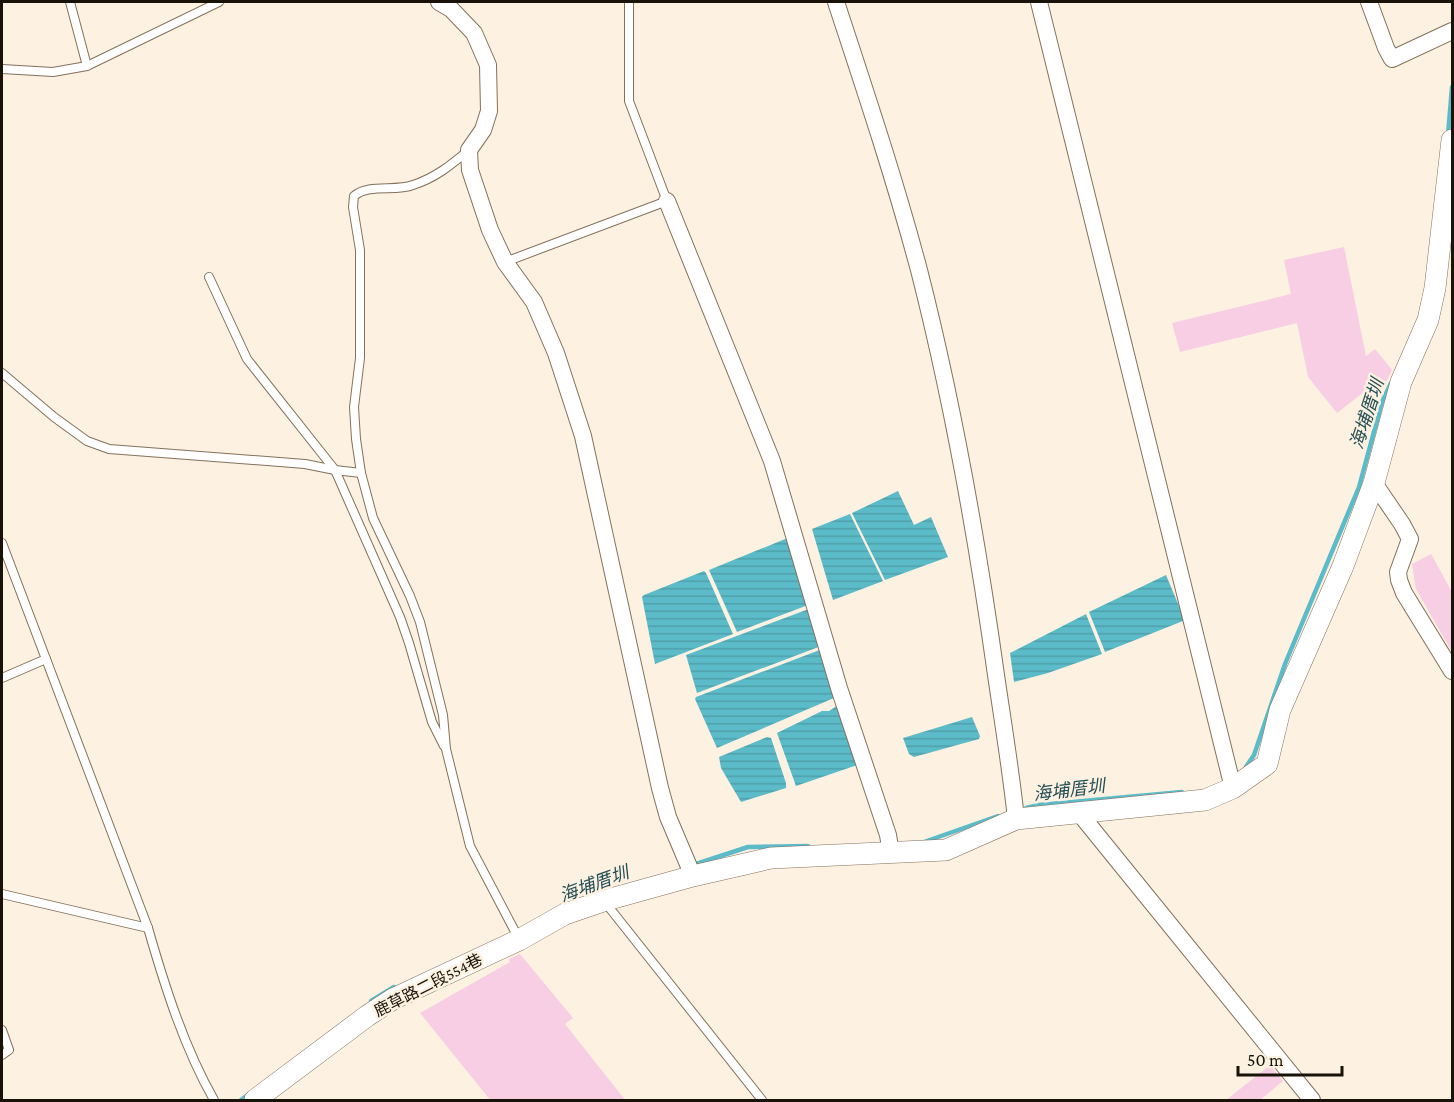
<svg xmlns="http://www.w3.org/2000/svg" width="1454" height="1102" font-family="'Crimson Pro','Noto Sans TC',serif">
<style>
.water{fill:url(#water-rules)}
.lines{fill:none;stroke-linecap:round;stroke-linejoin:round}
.stream{stroke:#5cbbc8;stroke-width:4.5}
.building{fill:#f8cee4}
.service-casing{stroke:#83715b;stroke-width:10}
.minor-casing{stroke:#83715b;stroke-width:18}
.tertiary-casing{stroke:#83715b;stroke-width:22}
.service{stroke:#fff;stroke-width:8}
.minor{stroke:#fff;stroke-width:16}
.tertiary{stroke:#fff;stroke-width:21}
.labels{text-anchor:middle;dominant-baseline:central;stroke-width:5;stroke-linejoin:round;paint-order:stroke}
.street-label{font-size:16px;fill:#181209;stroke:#fdf1e2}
.water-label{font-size:18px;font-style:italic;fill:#244f55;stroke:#fdf1e2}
</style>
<defs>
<pattern id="water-rules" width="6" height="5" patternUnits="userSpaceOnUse" patternTransform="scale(1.5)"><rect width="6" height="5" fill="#5cbbc8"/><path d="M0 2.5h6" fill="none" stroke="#4fa0aa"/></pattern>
</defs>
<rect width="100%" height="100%" fill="#fdf1e2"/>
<!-- water -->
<g class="water">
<path d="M 898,491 L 914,525 L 931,517 L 948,557 L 885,580 L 852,513 Z"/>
<path d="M 850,514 L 883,581 L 833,600 L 812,529 Z"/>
<path d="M 795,535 L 816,602 L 737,632 L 709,570 Z"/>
<path d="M 704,571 L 706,573 L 733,634 L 655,664 L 642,597 L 644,595 Z"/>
<path d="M 1166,575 L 1184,618 L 1183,621 L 1105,652 L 1089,612 Z"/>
<path d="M 814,607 L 829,643 L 697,693 L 686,655 Z"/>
<path d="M 1086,614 L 1102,654 L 1048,673 L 1014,682 L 1010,653 Z"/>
<path d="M 830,646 L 834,698 L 717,748 L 695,699 L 696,697 Z"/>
<path d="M 846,700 L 866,762 L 796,786 L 777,733 L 822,711 L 829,711 Z"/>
<path d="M 972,717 L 980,736 L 979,739 L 914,757 L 909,754 L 903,738 Z"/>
<path d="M 767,737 L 771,738 L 786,783 L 786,788 L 741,802 L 721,768 L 719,757 Z"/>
</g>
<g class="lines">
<!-- stream -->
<g class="stream">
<path d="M 1448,135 L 1452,87"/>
<path d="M 1246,767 L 1254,755 L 1285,664 L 1359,487 L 1382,402 L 1391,383"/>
<path d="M 1026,808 L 1039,805 L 1182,792"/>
<path d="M 924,842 L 998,816"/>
<path d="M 693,865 L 748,847 L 808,846"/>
<path d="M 371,1001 L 394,987"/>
<path d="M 241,1100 L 249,1094"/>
</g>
</g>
<!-- building -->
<g class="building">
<path d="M 1344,247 L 1366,356 L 1375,349 L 1392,370 L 1383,388 L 1378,381 L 1337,413 L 1308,377 L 1297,323 L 1180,352 L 1172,323 L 1291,294 L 1284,260 Z"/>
<path d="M 1431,554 L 1452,592 L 1452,652 L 1416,589 L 1412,564 Z"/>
<path d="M 520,954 L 573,1018 L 565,1024 L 626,1101 L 491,1101 L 420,1013 L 510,962 L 509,959 Z"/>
<path d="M 1270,1065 L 1283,1081 L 1259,1101 L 1225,1101 Z"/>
</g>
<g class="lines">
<defs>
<g id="service">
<path d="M 70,2 L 87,66"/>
<path d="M 2,69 L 53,72 L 87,66 L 219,2"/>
<path d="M 469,150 C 451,165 435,178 413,185 C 395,192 369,183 354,196 L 353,207 L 360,250 L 360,358 L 354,407 L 356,439 L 361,473 L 373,518 L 410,596 L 420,622 L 443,715 L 446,749 L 470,846 L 519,939"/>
<path d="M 505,262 L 667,201 L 629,101 L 629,2"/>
<path d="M 209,277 L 247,359 L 335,470 L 400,617 L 409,643 L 432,722 L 444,746"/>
<path d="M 2,373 L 54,417 L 87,441 L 109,449 L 305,464 L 335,470 L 361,473"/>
<path d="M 2,543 L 148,928 C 165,987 184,1047 214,1100"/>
<path d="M 2,678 L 46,659"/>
<path d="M 2,894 L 148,928"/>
<path d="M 604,901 L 762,1100"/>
<path d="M 2,1030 L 9,1050 L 2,1055"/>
</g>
<g id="minor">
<path d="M 439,2 L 451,9 L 474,33 L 488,65 L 489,111 L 483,130 L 469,150 L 470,170 L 490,230 L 505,262 L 534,302 L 556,353 L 583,436 L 660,788 L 668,817 L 693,876"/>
<path d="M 836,2 C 865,90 895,180 919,270 C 953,403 977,539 996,675 C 1003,723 1011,771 1016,819"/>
<path d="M 1039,2 L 1233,788"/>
<path d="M 1369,2 L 1386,48 L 1392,59 L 1452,31"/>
<path d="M 667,201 L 772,461 L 839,688 L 888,835 L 891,853"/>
<path d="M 1374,483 L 1402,524 L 1410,539 L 1398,572 L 1399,580 L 1404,593 L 1452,671"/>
<path d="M 1080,814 L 1312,1100"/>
</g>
<path id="tertiary" d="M 255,1100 L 367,1016 L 393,999 L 519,940 L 565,914 L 603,901 L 693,876 L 771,858 L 946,850 L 1016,819 L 1205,800 L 1233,788 L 1267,764 L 1280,710 L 1343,566 L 1374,483 L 1401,382 L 1428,320 L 1435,288 L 1452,140"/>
</defs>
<!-- service casing -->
<use href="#service" class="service-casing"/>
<!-- minor casing -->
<use href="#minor" class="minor-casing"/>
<!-- tertiary casing -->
<use href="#tertiary" class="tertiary-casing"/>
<!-- service -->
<use href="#service" class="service"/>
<!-- minor -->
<use href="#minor" class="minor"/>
<!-- tertiary -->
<use href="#tertiary" class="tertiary"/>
</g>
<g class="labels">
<!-- street labels -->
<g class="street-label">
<text transform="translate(428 985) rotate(-27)">鹿草路二段554巷</text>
</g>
<!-- water labels -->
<g class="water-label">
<text transform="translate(1367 414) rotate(-72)">海埔厝圳</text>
<text transform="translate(1069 790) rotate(-7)">海埔厝圳</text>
<text transform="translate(594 884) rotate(-20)">海埔厝圳</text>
</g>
</g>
<!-- border -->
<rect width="1454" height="1102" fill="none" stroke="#181209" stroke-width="6"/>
<!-- scale -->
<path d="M1238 1066v9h104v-9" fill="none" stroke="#181209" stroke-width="3"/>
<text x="1247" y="1066" font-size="18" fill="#181209" stroke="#fdf1e2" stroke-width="4.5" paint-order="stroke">50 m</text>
</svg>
